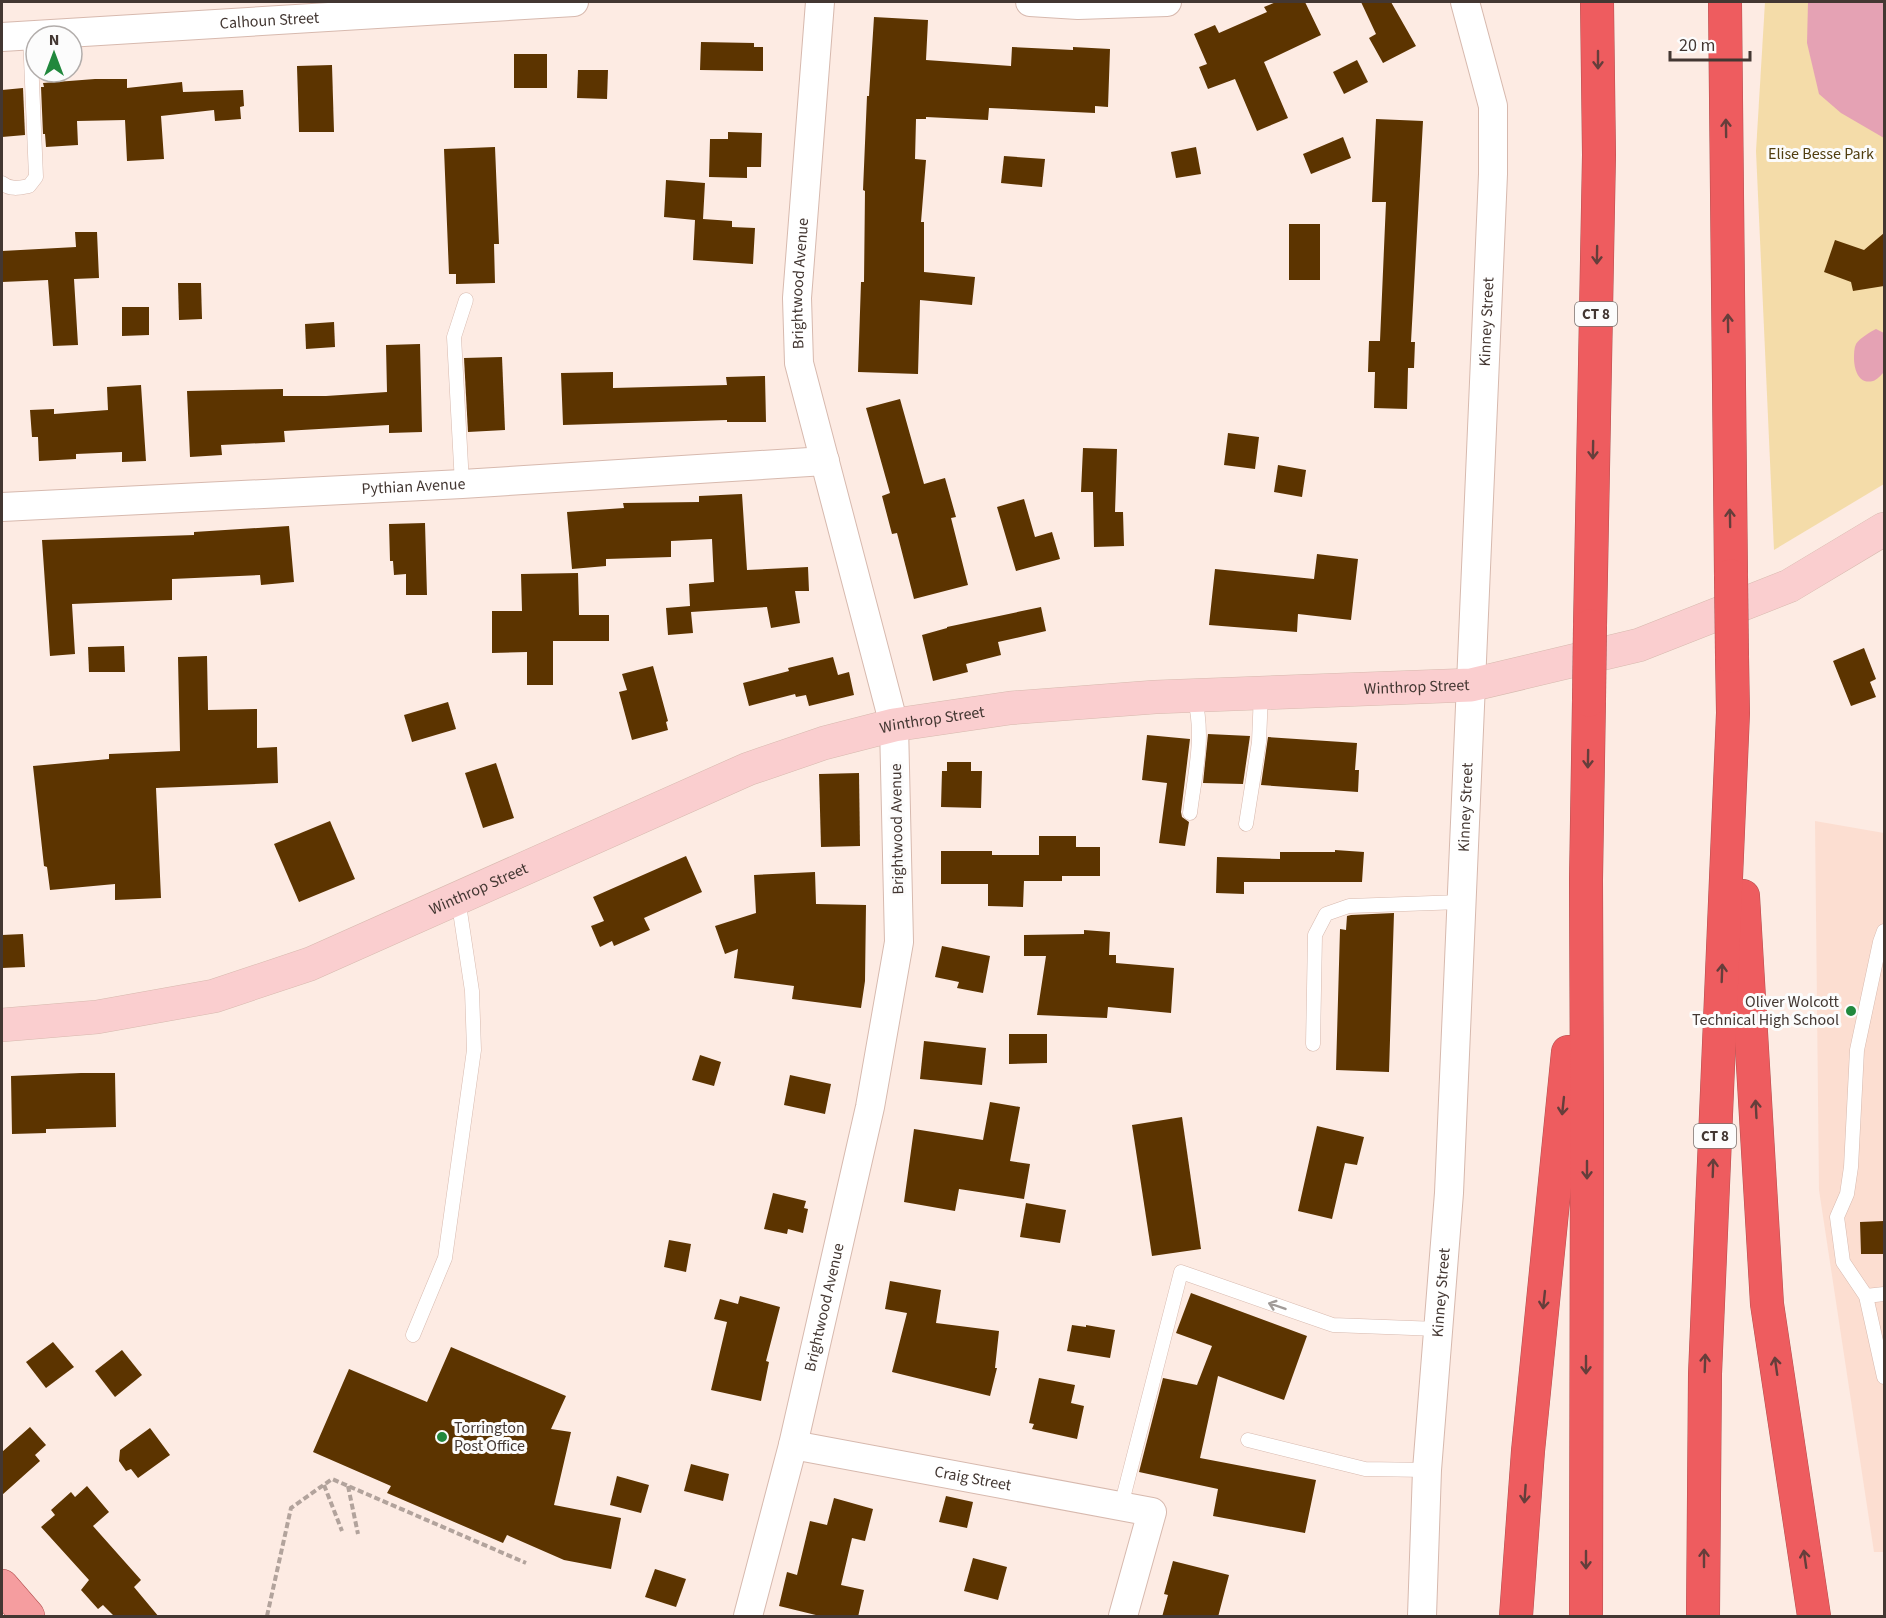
<svg xmlns="http://www.w3.org/2000/svg" width="1886" height="1618" font-family="'Source Sans 3',sans-serif">
<style>
.built{fill:#fcded1}
.green{fill:#f4dca9}
.water{fill:#e5a2b4}
.building{fill:#5c3400}
.lines{fill:none;stroke-linecap:round;stroke-linejoin:round}
.lane-casing{stroke:#d7b9ae;stroke-width:15}
.street-casing{stroke:#d7b9ae;stroke-width:30}
.secondary-casing{stroke:#d7b9ae;stroke-width:34}
.primary-casing{stroke:#b24f4f;stroke-width:34}
.highway-casing{stroke:#b24f4f;stroke-width:34}
.path{stroke:#b2a39c;stroke-width:4;stroke-dasharray:6 3;stroke-linecap:butt}
.lane{stroke:#fff;stroke-width:14}
.street{stroke:#fff;stroke-width:28}
.secondary{stroke:#facecf;stroke-width:33}
.primary{stroke:#f59d9f;stroke-width:33}
.highway{stroke:#ee5c5f;stroke-width:33}
.highway-bridge-casing{stroke:#b24f4f;stroke-width:34;stroke-linecap:butt}
.highway-bridge{stroke:#ee5c5f;stroke-width:33}
.oneway{stroke:#653e3b}
.oneway2{stroke:#a19b98}
.poi-dot{fill:#21883d;stroke:#fcfcfc;stroke-width:2}
.labels{text-anchor:middle;dominant-baseline:central;stroke-width:6;stroke-linejoin:round;paint-order:stroke}
.shield{fill:#fcfcfc;stroke:#7a726f;stroke-width:1.5}
.shield-label{font-size:15px;font-weight:bold;fill:#433732}
.street-label{font-size:16px;fill:#433732;stroke:#fcfcfc}
.park-label{font-size:16px;fill:#513e0f;stroke:#fcfcfc}
.poi-label{font-size:16px;fill:#433732;stroke:#fcfcfc;text-anchor:end}
</style>
<rect width="100%" height="100%" fill="#fdebe3"/>
<!-- built -->
<path class="built" d="M 1815,821 L 1884,833 L 1884,1552 L 1874,1552 L 1819,1190 Z"/>
<!-- green -->
<path class="green" d="M 1765,2 L 1884,2 L 1884,484 L 1774,550 L 1756,151 Z"/>
<!-- water -->
<g class="water">
<path d="M 1808,2 L 1884,2 L 1884,138 L 1841,113 L 1819,94 L 1807,43 Z"/>
<path d="M 1876,329 L 1884,333 L 1884,372 C 1881,375 1877,380 1873,381 C 1858,385 1854,368 1854,358 C 1854,354 1854,348 1856,344 C 1860,338 1870,332 1876,329 Z"/>
</g>
<!-- building -->
<g class="building">
<path d="M 1276,2 L 1305,2 L 1321,35 L 1264,62 L 1288,118 L 1257,131 L 1235,79 L 1208,89 L 1199,67 L 1207,64 L 1194,34 L 1215,25 L 1219,33 L 1267,12 L 1264,7 Z"/>
<path d="M 1361,2 L 1391,2 L 1416,46 L 1383,63 L 1369,38 L 1376,34 Z"/>
<path d="M 874,17 L 928,20 L 926,60 L 1011,66 L 1012,47 L 1073,50 L 1073,47 L 1110,49 L 1108,107 L 1095,106 L 1095,113 L 989,108 L 988,120 L 926,117 L 926,119 L 916,119 L 915,159 L 926,160 L 921,222 L 924,222 L 924,272 L 975,277 L 972,305 L 920,300 L 918,374 L 858,372 L 861,282 L 864,282 L 865,191 L 863,190 L 867,96 L 869,96 Z"/>
<path d="M 701,42 L 754,43 L 754,47 L 763,47 L 763,71 L 700,70 Z"/>
<rect x="514" y="54" width="33" height="34"/>
<path d="M 1357,60 L 1368,82 L 1344,94 L 1333,72 Z"/>
<path d="M 332,65 L 334,132 L 299,132 L 297,66 Z"/>
<path d="M 578,70 L 608,70 L 607,99 L 577,98 Z"/>
<path d="M 95,79 L 127,79 L 127,88 L 182,82 L 183,92 L 243,90 L 244,106 L 240,107 L 241,119 L 215,121 L 214,110 L 161,116 L 164,159 L 127,161 L 125,120 L 77,121 L 78,145 L 46,147 L 45,134 L 43,134 L 41,87 L 44,87 L 43,83 Z"/>
<path d="M 23,88 L 25,135 L 2,137 L 2,90 Z"/>
<path d="M 1376,119 L 1423,121 L 1411,342 L 1415,342 L 1414,368 L 1408,368 L 1407,409 L 1374,408 L 1375,372 L 1368,372 L 1369,341 L 1380,341 L 1386,202 L 1372,202 Z"/>
<path d="M 728,132 L 762,133 L 761,167 L 747,167 L 747,178 L 709,177 L 710,139 L 728,139 Z"/>
<path d="M 1343,137 L 1351,158 L 1311,174 L 1303,154 Z"/>
<path d="M 495,147 L 499,244 L 494,244 L 495,283 L 456,284 L 456,274 L 449,274 L 444,149 Z"/>
<path d="M 1196,147 L 1201,174 L 1176,178 L 1171,152 Z"/>
<path d="M 1004,156 L 1045,159 L 1042,187 L 1001,183 Z"/>
<path d="M 666,180 L 705,183 L 703,219 L 732,221 L 732,227 L 755,228 L 753,264 L 693,260 L 695,220 L 664,217 Z"/>
<rect x="1289" y="224" width="31" height="56"/>
<path d="M 75,232 L 97,232 L 99,278 L 74,279 L 78,345 L 53,346 L 48,280 L 2,282 L 2,251 L 76,247 Z"/>
<path d="M 1884,233 L 1884,286 L 1853,291 L 1851,282 L 1824,272 L 1835,240 L 1864,250 Z"/>
<path d="M 178,283 L 201,283 L 202,319 L 179,320 Z"/>
<path d="M 122,307 L 149,307 L 149,335 L 122,336 Z"/>
<path d="M 334,322 L 335,347 L 306,349 L 305,324 Z"/>
<path d="M 420,344 L 422,432 L 389,433 L 389,425 L 284,431 L 285,442 L 221,445 L 222,455 L 190,457 L 187,391 L 283,389 L 283,396 L 326,396 L 387,392 L 386,345 Z"/>
<path d="M 502,357 L 505,430 L 468,432 L 464,358 Z"/>
<path d="M 613,372 L 613,388 L 727,385 L 726,377 L 765,376 L 766,422 L 727,422 L 727,420 L 563,425 L 561,373 Z"/>
<path d="M 141,385 L 146,461 L 122,462 L 122,452 L 76,454 L 76,459 L 39,461 L 38,437 L 32,437 L 30,410 L 54,409 L 54,414 L 108,410 L 107,387 Z"/>
<path d="M 900,399 L 924,484 L 945,478 L 956,517 L 951,518 L 968,585 L 914,599 L 897,533 L 892,534 L 882,496 L 890,493 L 866,408 Z"/>
<path d="M 1228,433 L 1259,437 L 1255,469 L 1224,465 Z"/>
<path d="M 1083,448 L 1117,449 L 1115,512 L 1123,512 L 1124,546 L 1094,547 L 1093,492 L 1081,492 Z"/>
<path d="M 1278,465 L 1306,470 L 1302,497 L 1274,492 Z"/>
<path d="M 742,494 L 747,570 L 808,567 L 809,591 L 795,591 L 800,623 L 771,628 L 767,607 L 691,612 L 693,633 L 668,635 L 666,608 L 690,606 L 689,584 L 714,582 L 712,539 L 671,541 L 671,557 L 606,559 L 606,566 L 572,569 L 567,512 L 624,508 L 623,503 L 699,502 L 699,496 Z"/>
<path d="M 1024,499 L 1035,537 L 1052,532 L 1060,559 L 1016,571 L 997,507 Z"/>
<path d="M 425,523 L 427,595 L 406,595 L 406,574 L 394,575 L 393,561 L 390,561 L 389,524 Z"/>
<path d="M 289,526 L 294,582 L 261,585 L 260,575 L 172,579 L 172,600 L 72,604 L 75,654 L 50,656 L 42,540 L 194,535 L 194,532 Z"/>
<path d="M 1317,554 L 1358,559 L 1351,620 L 1298,614 L 1297,632 L 1209,625 L 1215,569 L 1314,579 Z"/>
<path d="M 578,573 L 579,615 L 609,615 L 609,641 L 553,641 L 553,685 L 527,685 L 527,652 L 492,653 L 492,611 L 522,611 L 521,574 Z"/>
<path d="M 1041,607 L 1046,631 L 998,642 L 1001,655 L 966,664 L 968,672 L 933,681 L 922,635 L 947,628 L 947,627 Z"/>
<path d="M 124,646 L 125,672 L 89,672 L 88,647 Z"/>
<path d="M 1864,648 L 1876,679 L 1870,682 L 1876,697 L 1851,706 L 1833,661 Z"/>
<path d="M 207,656 L 208,710 L 257,709 L 257,748 L 277,747 L 278,783 L 156,788 L 161,898 L 115,900 L 115,884 L 50,890 L 47,867 L 44,866 L 33,766 L 109,759 L 109,754 L 180,751 L 178,657 Z"/>
<path d="M 833,657 L 838,675 L 849,672 L 854,695 L 809,706 L 806,695 L 796,697 L 795,694 L 749,706 L 743,683 L 789,671 L 788,668 Z"/>
<path d="M 653,666 L 668,721 L 666,722 L 668,730 L 632,740 L 619,692 L 627,690 L 622,674 Z"/>
<path d="M 448,702 L 456,729 L 412,742 L 404,715 Z"/>
<path d="M 1208,734 L 1250,736 L 1243,784 L 1203,783 Z"/>
<path d="M 1147,735 L 1190,739 L 1181,812 L 1182,817 L 1189,822 L 1185,846 L 1159,843 L 1167,783 L 1142,780 Z"/>
<path d="M 1268,737 L 1357,743 L 1355,770 L 1359,770 L 1358,792 L 1261,785 Z"/>
<path d="M 947,762 L 971,762 L 971,771 L 982,771 L 981,808 L 941,807 L 942,771 L 947,771 Z"/>
<path d="M 496,763 L 514,818 L 483,828 L 465,773 Z"/>
<path d="M 859,773 L 860,846 L 821,847 L 819,774 Z"/>
<path d="M 330,821 L 355,879 L 299,902 L 274,844 Z"/>
<path d="M 1039,836 L 1076,836 L 1076,847 L 1100,847 L 1100,876 L 1062,876 L 1062,881 L 1024,881 L 1023,907 L 988,906 L 988,884 L 941,884 L 941,851 L 992,851 L 992,855 L 1039,855 Z"/>
<path d="M 1335,850 L 1364,852 L 1362,882 L 1244,882 L 1244,894 L 1216,893 L 1217,857 L 1280,859 L 1280,852 L 1335,852 Z"/>
<path d="M 686,856 L 702,892 L 644,918 L 650,930 L 614,946 L 612,941 L 600,947 L 591,926 L 604,921 L 593,897 Z"/>
<path d="M 815,872 L 816,904 L 866,905 L 865,981 L 861,1008 L 792,999 L 794,986 L 734,978 L 738,949 L 725,954 L 715,926 L 756,913 L 754,875 Z"/>
<path d="M 1394,913 L 1389,1072 L 1336,1070 L 1340,929 L 1346,930 L 1347,916 L 1351,915 Z"/>
<path d="M 1084,930 L 1110,932 L 1109,955 L 1116,955 L 1116,963 L 1174,968 L 1171,1013 L 1108,1007 L 1107,1018 L 1037,1015 L 1046,956 L 1024,956 L 1024,935 L 1084,934 Z"/>
<path d="M 23,934 L 25,967 L 2,968 L 2,935 Z"/>
<path d="M 942,946 L 990,956 L 983,993 L 957,988 L 959,982 L 935,977 Z"/>
<path d="M 1009,1034 L 1047,1034 L 1047,1063 L 1009,1064 Z"/>
<path d="M 924,1041 L 986,1048 L 982,1085 L 920,1079 Z"/>
<path d="M 700,1055 L 721,1062 L 714,1086 L 692,1080 Z"/>
<path d="M 81,1073 L 115,1073 L 116,1127 L 46,1129 L 46,1133 L 12,1134 L 11,1076 Z"/>
<path d="M 790,1075 L 831,1084 L 825,1114 L 784,1105 Z"/>
<path d="M 990,1102 L 1020,1107 L 1010,1161 L 1030,1164 L 1024,1199 L 959,1189 L 955,1211 L 904,1202 L 914,1129 L 983,1140 Z"/>
<path d="M 1182,1117 L 1201,1249 L 1152,1256 L 1132,1125 Z"/>
<path d="M 1317,1126 L 1364,1137 L 1357,1165 L 1345,1163 L 1332,1219 L 1298,1211 Z"/>
<path d="M 773,1193 L 806,1201 L 804,1208 L 808,1209 L 803,1233 L 788,1229 L 787,1234 L 764,1229 Z"/>
<path d="M 1026,1203 L 1066,1210 L 1060,1243 L 1020,1237 Z"/>
<path d="M 1884,1221 L 1884,1254 L 1861,1254 L 1860,1222 Z"/>
<path d="M 669,1240 L 691,1244 L 686,1272 L 664,1267 Z"/>
<path d="M 890,1281 L 941,1290 L 936,1323 L 999,1331 L 995,1368 L 997,1368 L 990,1396 L 892,1372 L 907,1313 L 885,1309 Z"/>
<path d="M 1191,1293 L 1307,1336 L 1284,1400 L 1218,1376 L 1200,1458 L 1316,1480 L 1305,1533 L 1213,1516 L 1218,1489 L 1139,1472 L 1163,1378 L 1197,1385 L 1212,1346 L 1176,1333 Z"/>
<path d="M 740,1296 L 780,1307 L 766,1361 L 769,1362 L 761,1401 L 711,1390 L 727,1322 L 714,1319 L 720,1299 L 738,1304 Z"/>
<path d="M 1072,1325 L 1086,1327 L 1086,1325 L 1115,1330 L 1110,1358 L 1067,1351 Z"/>
<path d="M 53,1342 L 74,1367 L 46,1388 L 26,1362 Z"/>
<path d="M 451,1347 L 566,1396 L 551,1429 L 571,1432 L 554,1505 L 621,1518 L 611,1569 L 564,1560 L 507,1535 L 503,1543 L 387,1493 L 391,1486 L 313,1452 L 349,1369 L 427,1402 Z"/>
<path d="M 122,1350 L 142,1375 L 115,1397 L 95,1371 Z"/>
<path d="M 1039,1378 L 1075,1385 L 1071,1403 L 1084,1406 L 1077,1439 L 1032,1429 L 1034,1424 L 1029,1423 Z"/>
<path d="M 30,1427 L 46,1445 L 35,1455 L 40,1461 L 2,1495 L 2,1452 Z"/>
<path d="M 150,1428 L 170,1455 L 138,1478 L 131,1469 L 126,1471 L 119,1461 L 120,1450 Z"/>
<path d="M 691,1464 L 729,1474 L 723,1501 L 684,1491 Z"/>
<path d="M 617,1476 L 649,1485 L 641,1513 L 610,1505 Z"/>
<path d="M 87,1486 L 109,1512 L 93,1526 L 141,1580 L 134,1587 L 159,1617 L 115,1617 L 103,1605 L 98,1609 L 81,1590 L 89,1580 L 41,1527 L 55,1515 L 51,1510 L 71,1492 L 75,1497 Z"/>
<path d="M 946,1496 L 973,1502 L 967,1528 L 939,1522 Z"/>
<path d="M 834,1498 L 873,1509 L 865,1541 L 852,1538 L 841,1585 L 864,1590 L 858,1617 L 824,1617 L 779,1606 L 787,1572 L 797,1575 L 810,1521 L 827,1525 Z"/>
<path d="M 973,1558 L 1007,1567 L 998,1600 L 964,1591 Z"/>
<path d="M 1173,1561 L 1229,1575 L 1218,1617 L 1162,1617 L 1168,1595 L 1164,1594 Z"/>
<path d="M 655,1569 L 686,1579 L 676,1607 L 645,1597 Z"/>
</g>
<g class="lines">
<defs>
<g id="lane">
<path d="M 2,183 C 10,190 19,188 29,186 L 36,177 L 30,35"/>
<path d="M 462,484 L 454,337 L 466,300"/>
<path d="M 1190,813 C 1195,772 1205,736 1194,696"/>
<path d="M 1246,824 L 1259,742 L 1261,693"/>
<path d="M 1884,931 L 1880,942 L 1857,1050 L 1851,1167 L 1847,1194 L 1837,1217 L 1843,1262 L 1866,1296 L 1884,1377"/>
<path d="M 1313,1044 L 1315,935 L 1326,914 L 1349,906 L 1461,902"/>
<path d="M 1866,1296 L 1884,1294"/>
<path d="M 413,1335 L 445,1258 L 474,1050 L 472,991 L 458,898"/>
<path d="M 1248,1440 L 1365,1469 L 1427,1470"/>
<path d="M 1121,1506 L 1181,1272 L 1333,1325 L 1438,1329"/>
</g>
<g id="street">
<path d="M 1030,2 L 1078,5 L 1167,2"/>
<path id="s1" d="M 2,37 L 574,2"/>
<path id="s2" d="M 2,507 L 462,484 L 825,461"/>
<path id="s3" d="M 793,1445 L 1152,1512 L 1123,1616"/>
<path id="s4" d="M 748,1616 L 793,1445 L 870,1107 L 899,942 L 894,725 L 799,363 L 797,298 L 820,2"/>
<path id="s5" d="M 1422,1616 L 1427,1470 L 1449,1193 L 1493,174 L 1493,106 L 1465,2"/>
</g>
<g id="secondary">
<path id="s6" d="M 2,1025 L 97,1017 L 214,996 L 310,964 L 748,769 L 824,743 L 894,725 L 1010,708 L 1155,697 L 1471,685 L 1639,645 L 1789,586 L 1884,529"/>
</g>
<path id="primary" d="M 2,1586 L 28,1616"/>
<g id="highway">
<path d="M 1725,2 L 1731,576"/>
<path d="M 1590,626 L 1599,155 L 1597,2"/>
<path d="M 1743,896 L 1767,1304 L 1814,1616"/>
<path d="M 1516,1616 L 1528,1451 L 1568,1052"/>
<path d="M 1586,1616 L 1587,1116 L 1586,880 L 1589,700"/>
<path d="M 1703,1616 L 1705,1374 L 1733,713 L 1732,656"/>
</g>
</defs>
<!-- lane casing -->
<use href="#lane" class="lane-casing"/>
<!-- street casing -->
<use href="#street" class="street-casing"/>
<!-- secondary casing -->
<use href="#secondary" class="secondary-casing"/>
<!-- primary casing -->
<use href="#primary" class="primary-casing"/>
<!-- highway casing -->
<use href="#highway" class="highway-casing"/>
<!-- path -->
<g class="path">
<path d="M 324,1485 L 342,1531"/>
<path d="M 348,1486 L 358,1534"/>
<path d="M 267,1616 L 291,1508 L 332,1479 L 526,1563"/>
</g>
<!-- lane -->
<use href="#lane" class="lane"/>
<!-- street -->
<use href="#street" class="street"/>
<!-- secondary -->
<use href="#secondary" class="secondary"/>
<!-- primary -->
<use href="#primary" class="primary"/>
<!-- highway -->
<use href="#highway" class="highway"/>
<defs>
<g id="highway-bridge">
<path d="M 1731,576 L 1732,656"/>
<path d="M 1589,700 L 1590,626"/>
</g>
</defs>
<!-- highway-bridge casing -->
<use href="#highway-bridge" class="highway-bridge-casing"/>
<!-- highway-bridge -->
<use href="#highway-bridge" class="highway-bridge"/>
</g>
<!-- one-way arrows -->
<defs><path id="oneway-shaft" d="M-6 0H5M1.5-3L5.5 0L1.5 3" fill="none" stroke-width="1.6" stroke-linecap="round" stroke-linejoin="round" transform="scale(1.5)"/></defs>
<g class="oneway">
<use href="#oneway-shaft" transform="translate(1598 60) rotate(90)"/>
<use href="#oneway-shaft" transform="translate(1726 128) rotate(-91)"/>
<use href="#oneway-shaft" transform="translate(1597 255) rotate(91)"/>
<use href="#oneway-shaft" transform="translate(1728 323) rotate(-91)"/>
<use href="#oneway-shaft" transform="translate(1593 450) rotate(91)"/>
<use href="#oneway-shaft" transform="translate(1730 518) rotate(-91)"/>
<use href="#oneway-shaft" transform="translate(1588 759) rotate(91)"/>
<use href="#oneway-shaft" transform="translate(1722 973) rotate(-88)"/>
<use href="#oneway-shaft" transform="translate(1563 1106) rotate(96)"/>
<use href="#oneway-shaft" transform="translate(1756 1109) rotate(-93)"/>
<use href="#oneway-shaft" transform="translate(1713 1168) rotate(-88)"/>
<use href="#oneway-shaft" transform="translate(1587 1170) rotate(90)"/>
<use href="#oneway-shaft" transform="translate(1544 1300) rotate(96)"/>
<use href="#oneway-shaft" transform="translate(1705 1363) rotate(-88)"/>
<use href="#oneway-shaft" transform="translate(1586 1365) rotate(90)"/>
<use href="#oneway-shaft" transform="translate(1776 1366) rotate(-98)"/>
<use href="#oneway-shaft" transform="translate(1525 1494) rotate(94)"/>
<use href="#oneway-shaft" transform="translate(1704 1558) rotate(-90)"/>
<use href="#oneway-shaft" transform="translate(1805 1559) rotate(-98)"/>
<use href="#oneway-shaft" transform="translate(1586 1560) rotate(90)"/>
</g>
<use class="oneway2" href="#oneway-shaft" transform="translate(1277 1306) rotate(-161)"/>
<!-- markers -->
<g class="poi-dot">
<circle cx="1851" cy="1011" r="6"/>
<circle cx="442" cy="1437" r="6"/>
</g>
<g class="labels">
<!-- shield labels -->
<g class="shield">
<rect x="1575" y="302" width="42" height="24" rx="4.5"/>
<rect x="1694" y="1124" width="42" height="24" rx="4.5"/>
</g>
<g class="shield-label">
<text x="1596" y="314">CT 8</text>
<text x="1715" y="1136">CT 8</text>
</g>
<!-- street labels -->
<g class="street-label">
<text stroke="none"><textPath href="#s1" startOffset="268">Calhoun Street</textPath></text>
<text stroke="none"><textPath href="#s4" startOffset="1362">Brightwood Avenue</textPath></text>
<text stroke="none"><textPath href="#s5" startOffset="1296">Kinney Street</textPath></text>
<text stroke="none"><textPath href="#s2" startOffset="412">Pythian Avenue</textPath></text>
<text stroke="none"><textPath href="#s6" startOffset="1472">Winthrop Street</textPath></text>
<text stroke="none"><textPath href="#s6" startOffset="986">Winthrop Street</textPath></text>
<text stroke="none"><textPath href="#s5" startOffset="810">Kinney Street</textPath></text>
<text transform="translate(897 829) rotate(-91)">Brightwood Avenue</text>
<text stroke="none"><textPath href="#s6" startOffset="500">Winthrop Street</textPath></text>
<text stroke="none"><textPath href="#s5" startOffset="324">Kinney Street</textPath></text>
<text stroke="none"><textPath href="#s4" startOffset="318">Brightwood Avenue</textPath></text>
<text stroke="none"><textPath href="#s3" startOffset="183">Craig Street</textPath></text>
</g>
<!-- park labels -->
<g class="park-label">
<text x="1821" y="154">Elise Besse Park</text>
</g>
<!-- poi labels -->
<g class="poi-label">
<text x="1839" y="1002">Oliver Wolcott<tspan x="1839" dy="18">Technical High School</tspan></text>
<text x="454" y="1428" text-anchor="start">Torrington<tspan x="454" dy="18">Post Office</tspan></text>
</g>
</g>
<!-- border -->
<rect width="1886" height="1618" fill="none" stroke="#433732" stroke-width="6"/>
<!-- north arrow -->
<g transform="translate(54 54)"><circle r="28" fill="#fcfcfc" stroke="#b2adab" stroke-width="1.5"/>
<path d="M0-4.5L10 22L0 15L-10 22Z" fill="#21883d"/>
<text y="-9" font-size="16" font-weight="bold" text-anchor="middle" fill="#433732">N</text>
</g>
<!-- scale -->
<path d="M1670 51v9h80v-9" fill="none" stroke="#433732" stroke-width="3"/>
<text x="1679" y="51" font-size="18" fill="#433732" stroke="#fcfcfc" stroke-width="4.5" paint-order="stroke">20 m</text>
</svg>
